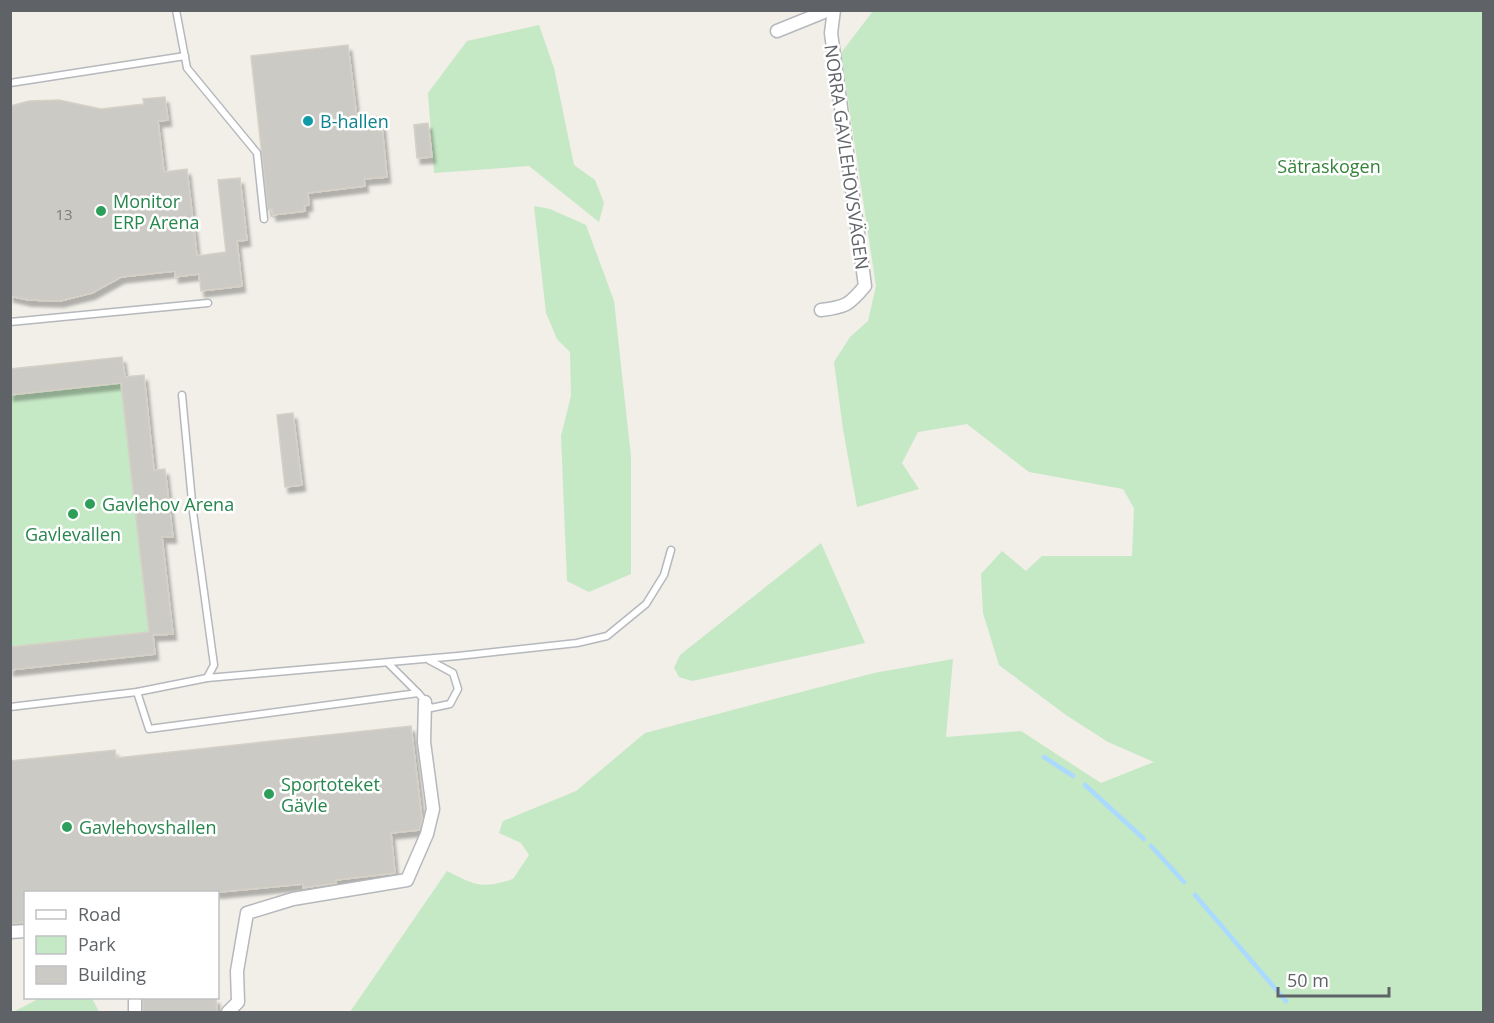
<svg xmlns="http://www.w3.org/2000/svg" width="1494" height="1023" font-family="'Open Sans',sans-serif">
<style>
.green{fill:#c5e8c5}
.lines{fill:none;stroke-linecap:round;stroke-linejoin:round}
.stream{stroke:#aadaff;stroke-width:4.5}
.building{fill:#cccac5;stroke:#d6d1c6;stroke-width:1.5;filter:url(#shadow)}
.lane-casing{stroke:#b5b8bc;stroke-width:9}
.street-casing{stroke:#b5b8bc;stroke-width:15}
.lane{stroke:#fff;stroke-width:6}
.street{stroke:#fff;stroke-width:12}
.culture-dot{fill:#0f9aa8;stroke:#fff;stroke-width:2}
.leisure-dot{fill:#2e9e5b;stroke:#fff;stroke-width:2}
.labels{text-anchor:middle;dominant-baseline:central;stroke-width:5;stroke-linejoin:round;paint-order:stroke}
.number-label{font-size:15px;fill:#7a7d7f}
.culture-label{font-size:18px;fill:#0d838f;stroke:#fff;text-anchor:start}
.street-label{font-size:18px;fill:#5f6368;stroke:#fff}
.park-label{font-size:18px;fill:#348238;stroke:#fff}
.leisure-label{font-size:18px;fill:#27864d;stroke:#fff;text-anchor:start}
</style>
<defs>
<filter id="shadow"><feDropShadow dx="3.5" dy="6" stdDeviation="1.5" flood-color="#0004"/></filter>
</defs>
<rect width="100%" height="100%" fill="#f1efe8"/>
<!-- green -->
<g class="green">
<path d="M 873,11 L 1483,11 L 1483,1012 L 350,1012 L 447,871 C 477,886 480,889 513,879 L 529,855 L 521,843 L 499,833 L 503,821 L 576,791 L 645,733 L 874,673 L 953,659 L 946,737 L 1021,731 L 1101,783 L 1154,762 L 1108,742 L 1066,715 L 999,665 L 983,613 L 981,574 L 1002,551 L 1026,571 L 1042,556 L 1132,556 L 1134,508 L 1123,489 L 1029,472 L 967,424 L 918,432 L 902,463 L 919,489 L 857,507 L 843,429 L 834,362 L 850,337 L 868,321 L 876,286 L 841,53 Z"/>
<path d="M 539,25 L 554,68 L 574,165 L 595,180 L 604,203 L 599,222 L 529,166 L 434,173 L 428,93 L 467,41 Z"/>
<path d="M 534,206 L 550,209 L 586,225 L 614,301 L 631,457 L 631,574 L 589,592 L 567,581 L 561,436 L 571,396 L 570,352 L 557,339 L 546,313 Z"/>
<path d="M 122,357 L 125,376 L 144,375 L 154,470 L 165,469 L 173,537 L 162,538 L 173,634 L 153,635 L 155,654 L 11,670 L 10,369 Z"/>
<path d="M 821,543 L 865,643 L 692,681 L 679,677 L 674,668 L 680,655 Z"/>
<path d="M 40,998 L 92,998 L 99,1012 L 13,1012 Z"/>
</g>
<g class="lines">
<!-- stream -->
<g class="stream">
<path d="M 1044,757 L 1073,776"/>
<path d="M 1085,785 L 1144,839"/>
<path d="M 1151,846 L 1184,882"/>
<path d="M 1195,895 L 1286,1001"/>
</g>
</g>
<!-- building -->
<g class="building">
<path d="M 348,45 L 357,119 L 381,116 L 387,177 L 364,179 L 365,186 L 308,193 L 309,205 L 304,206 L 305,211 L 273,215 L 272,209 L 268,210 L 251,56 Z"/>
<path d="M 165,97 L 168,120 L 158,121 L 164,172 L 187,169 L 197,256 L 226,252 L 218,180 L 240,178 L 247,240 L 237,241 L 242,286 L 201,291 L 199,274 L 175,277 L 175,271 L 121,277 L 92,293 L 60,301 L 28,300 L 10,296 L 10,106 L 29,101 L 59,100 L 101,109 L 144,104 L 143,99 Z"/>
<path d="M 428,123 L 432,157 L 417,158 L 414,125 Z"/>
<path d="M 122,357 L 125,377 L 144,375 L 154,470 L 165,469 L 173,537 L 162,537 L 173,634 L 153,635 L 155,654 L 10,670 L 10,647 L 149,632 L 121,383 L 10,395 L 10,369 Z"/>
<path d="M 293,413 L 302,485 L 285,487 L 277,415 Z"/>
<path d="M 411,726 L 422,820 L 419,830 L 391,833 L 395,873 L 336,880 L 336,883 L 303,888 L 303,884 L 220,892 L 26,892 L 26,922 L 10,924 L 10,761 L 115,750 L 116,758 Z"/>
<path d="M 143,998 L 216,998 L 217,1012 L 143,1012 Z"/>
</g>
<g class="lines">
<defs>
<g id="lane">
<path d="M 176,10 L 187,68 L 257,153 L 264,219"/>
<path d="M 10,83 L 185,56"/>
<path d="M 10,322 L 208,303"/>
<path d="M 182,395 L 193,512 L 214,665 L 207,678"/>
<path d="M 388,663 L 418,693"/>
<path d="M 137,692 L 149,729 L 418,693 L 431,708 L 450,704 L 458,689 L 453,673 L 429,660"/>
<path d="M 10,707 L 137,692 L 207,678 L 458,656 L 577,643 L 607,636 L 646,604 L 664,575 L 671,550"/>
</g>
<g id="street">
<path d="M 777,31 L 829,10"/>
<path d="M 821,310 C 846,307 849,305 865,286 L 831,33 L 834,10"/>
<path d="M 10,932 L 26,931"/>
<path d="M 135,998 L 135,1012"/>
<path d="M 228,1012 L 238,1002 L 237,971 L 247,913 L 293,899 L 407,880 L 427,834 L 433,809 L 424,742 L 425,702"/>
</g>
</defs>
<!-- lane casing -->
<use href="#lane" class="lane-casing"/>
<!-- street casing -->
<use href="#street" class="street-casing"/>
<!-- lane -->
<use href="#lane" class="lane"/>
<!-- street -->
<use href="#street" class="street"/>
</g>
<!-- markers -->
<circle class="culture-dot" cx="308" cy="121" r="6"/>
<g class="leisure-dot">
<circle cx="101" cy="211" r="6"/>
<circle cx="90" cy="504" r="6"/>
<circle cx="73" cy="514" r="6"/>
<circle cx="269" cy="794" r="6"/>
<circle cx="67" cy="827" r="6"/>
</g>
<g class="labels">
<!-- number labels -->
<g class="number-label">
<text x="64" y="214">13</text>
</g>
<!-- culture labels -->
<g class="culture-label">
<text x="320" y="121">B-hallen</text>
</g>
<!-- street labels -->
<g class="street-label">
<text transform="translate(847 157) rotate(82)">NORRA GAVLEHOVSVÄGEN</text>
</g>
<!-- park labels -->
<g class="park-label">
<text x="1329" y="166">Sätraskogen</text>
</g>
<!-- leisure labels -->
<g class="leisure-label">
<text x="113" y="201">Monitor<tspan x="113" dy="21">ERP Arena</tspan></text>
<text x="102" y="504">Gavlehov Arena</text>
<text x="73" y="534" text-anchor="middle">Gavlevallen</text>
<text x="281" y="784">Sportoteket<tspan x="281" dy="21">Gävle</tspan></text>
<text x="79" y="827">Gavlehovshallen</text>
</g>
</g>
<!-- border -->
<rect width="1494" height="1023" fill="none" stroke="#5f6368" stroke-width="24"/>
<!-- legend -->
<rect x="24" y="891" width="195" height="108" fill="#ffffff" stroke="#bfc1c3" stroke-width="1.5"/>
<rect x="36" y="910" width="30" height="9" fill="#ffffff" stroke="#bfc1c3" stroke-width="1.5"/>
<text x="78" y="921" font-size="18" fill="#5f6368">Road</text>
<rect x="36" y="936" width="30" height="18" fill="#c5e8c5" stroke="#bfc1c3" stroke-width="1.5"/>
<text x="78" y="951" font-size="18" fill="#5f6368">Park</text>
<rect x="36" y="966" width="30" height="18" fill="#cccac5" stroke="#bfc1c3" stroke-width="1.5"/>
<text x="78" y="981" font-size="18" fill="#5f6368">Building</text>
<!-- scale -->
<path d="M1278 987v9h111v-9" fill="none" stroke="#5f6368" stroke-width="3"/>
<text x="1287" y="987" font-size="18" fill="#5f6368" stroke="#ffffff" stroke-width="4.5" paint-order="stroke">50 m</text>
</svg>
